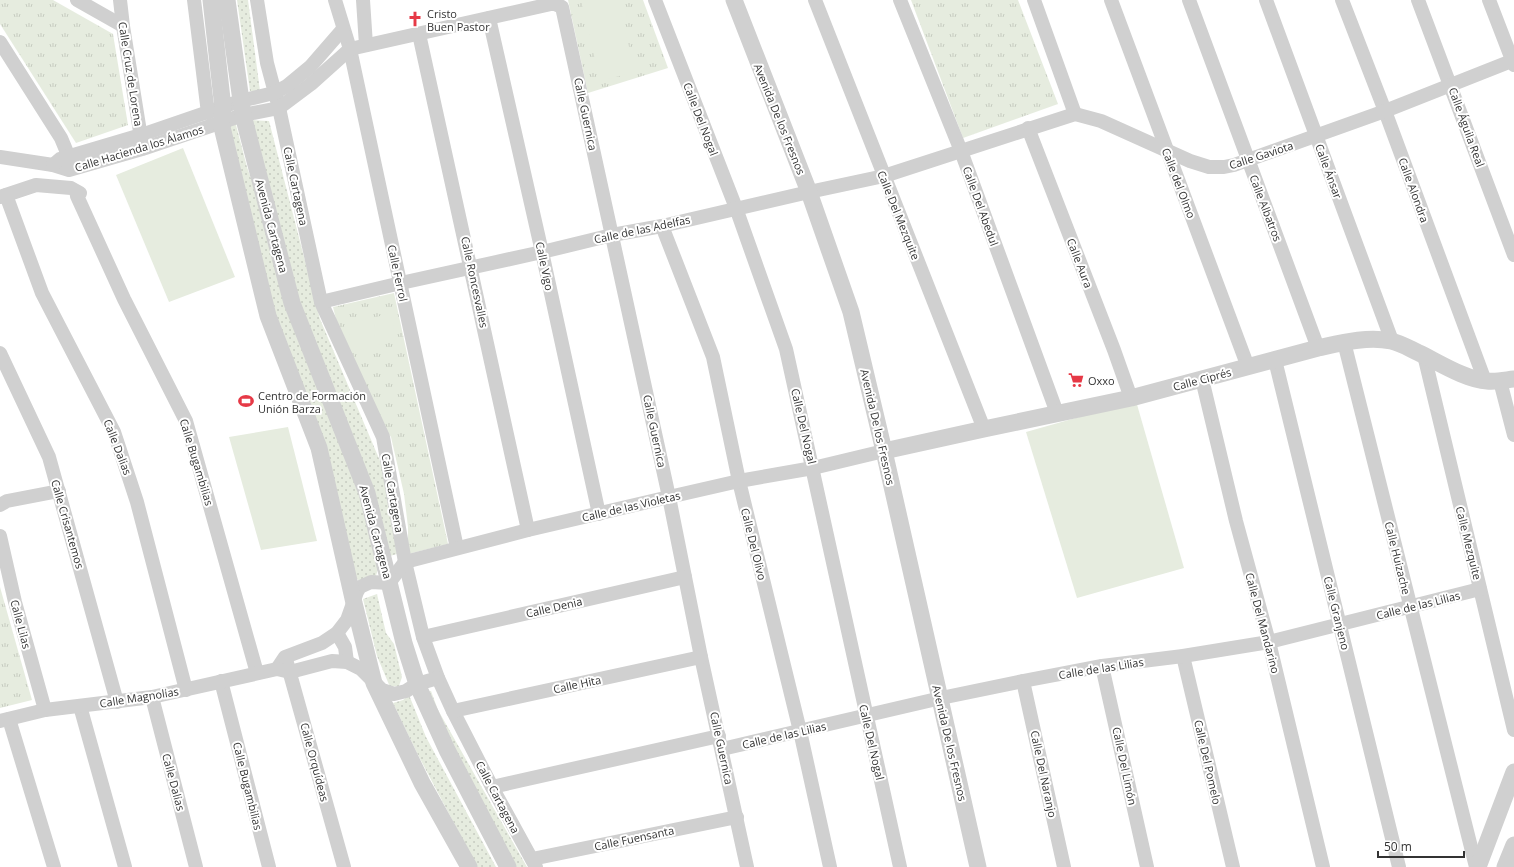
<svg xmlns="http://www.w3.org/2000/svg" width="1514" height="867" font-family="'Open Sans',sans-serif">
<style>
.grass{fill:url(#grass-dots)}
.park{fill:url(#park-tufts)}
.pitch{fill:#e6ecdf}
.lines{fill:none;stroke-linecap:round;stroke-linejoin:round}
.minor{stroke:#d0d0d0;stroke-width:14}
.tertiary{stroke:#d0d0d0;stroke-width:17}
.labels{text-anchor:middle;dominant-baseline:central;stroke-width:4;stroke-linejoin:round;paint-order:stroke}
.poi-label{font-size:11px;fill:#333;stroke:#fff;text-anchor:start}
.street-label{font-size:11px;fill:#333;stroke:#fff}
</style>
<defs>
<pattern id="grass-dots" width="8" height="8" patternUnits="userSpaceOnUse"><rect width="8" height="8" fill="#e6ecdf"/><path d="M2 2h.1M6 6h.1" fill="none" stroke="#c6cbc0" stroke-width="1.8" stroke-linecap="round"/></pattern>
<pattern id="park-tufts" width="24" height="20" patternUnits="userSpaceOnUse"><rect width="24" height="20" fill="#e6ecdf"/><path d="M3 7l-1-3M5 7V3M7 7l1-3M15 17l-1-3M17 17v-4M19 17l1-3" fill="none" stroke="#c6cbc0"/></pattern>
</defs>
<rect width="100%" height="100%" fill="#fff"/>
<!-- grass -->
<g class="grass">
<path d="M 237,0 L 248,0 L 260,91 L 250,91 Z"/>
<path d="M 250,120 L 269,121 L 320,319 L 383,468 L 397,554 L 386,557 L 297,303 Z"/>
<path d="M 229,124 L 236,125 L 247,167 L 360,490 L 378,569 L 375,579 L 358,580 L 353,574 L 273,312 Z"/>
<path d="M 377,594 L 386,633 L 394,644 L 402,677 L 399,686 L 390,687 L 377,656 L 363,599 Z"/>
<path d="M 431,691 L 438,710 L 527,867 L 507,867 L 422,692 Z"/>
<path d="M 409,695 L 426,737 L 496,867 L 477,867 L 417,753 L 393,703 L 403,700 Z"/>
</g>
<!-- park -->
<g class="park">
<path d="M 0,0 L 53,0 L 113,34 L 128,125 L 76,143 L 0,24 Z"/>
<path d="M 568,0 L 643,0 L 668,68 L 588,93 Z"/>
<path d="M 911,0 L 1018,0 L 1058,104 L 963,138 Z"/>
<path d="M 394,293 L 448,544 L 408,554 L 408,527 L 404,494 L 391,437 L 382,424 L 337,323 L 333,307 Z"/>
<path d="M 0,587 L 32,700 L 0,708 Z"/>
</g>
<!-- pitch -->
<g class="pitch">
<path d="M 581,0 L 618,0 L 635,72 L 600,81 Z"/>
<path d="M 183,148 L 235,277 L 169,302 L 116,175 Z"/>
<path d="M 391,313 L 396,340 L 353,352 L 347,325 Z"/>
<path d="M 1136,401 L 1184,568 L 1077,598 L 1026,432 Z"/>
<path d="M 288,427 L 317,541 L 261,550 L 229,437 Z"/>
</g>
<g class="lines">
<!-- minor -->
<g class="minor">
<path d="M 77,0 L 123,26"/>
<path d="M 120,0 L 123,26 L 142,144"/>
<path d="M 194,0 L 208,113"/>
<path d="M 257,0 L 267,63 L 279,108 L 321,302 L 383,437 L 405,562 L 423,637 L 438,678 L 453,711 L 492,787 L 536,867"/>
<path d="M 335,0 L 350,49 L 457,548"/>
<path d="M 363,0 L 366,45"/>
<path d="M 655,0 L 736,208 L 786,349 L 900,867"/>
<path d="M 815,0 L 984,429"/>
<path d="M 900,0 L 961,151 L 1057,413"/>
<path d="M 1034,0 L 1075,114"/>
<path d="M 1111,0 L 1248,367"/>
<path d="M 1189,0 L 1318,348"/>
<path d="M 1266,0 L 1392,341"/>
<path d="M 1342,0 L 1385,111 L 1485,381"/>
<path d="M 1418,0 L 1514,255"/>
<path d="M 1489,0 L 1514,65"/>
<path d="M 489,18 L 542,252 L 599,514"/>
<path d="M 419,34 L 528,530"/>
<path d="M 0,42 L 61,138 L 66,150 L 69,167"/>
<path d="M 1028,128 L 1114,350 L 1131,398"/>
<path d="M 0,157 L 53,165 L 69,170 L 142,149 L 243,115 L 279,108 L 311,84 L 350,49 L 551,4 L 555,4 L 562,7 L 669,497 L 701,657 L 747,867"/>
<path d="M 53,165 L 60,159 L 141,135 L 240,101 L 274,93 L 287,86 L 310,67 L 343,29"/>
<path d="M 6,195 L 42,293 L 114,432 L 137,502 L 186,690"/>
<path d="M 0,197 L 36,185 L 71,188 L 80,193 L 77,196 L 124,299 L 186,421 L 257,673"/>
<path d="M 662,226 L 713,357 L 739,481 L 800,731 L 830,867"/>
<path d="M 321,302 L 401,283 L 542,252 L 612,235 L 662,226 L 809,192 L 884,176 L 1075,114 L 1101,121 L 1190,161 L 1209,167 L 1224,167 L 1234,165 L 1385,111 L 1514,60"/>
<path d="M 1344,342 L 1476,867"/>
<path d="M 0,353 L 49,457 L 117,702"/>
<path d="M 1424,355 L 1514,730"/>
<path d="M 1275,360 L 1399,867"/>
<path d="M 1202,379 L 1236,521 L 1269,642 L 1323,867"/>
<path d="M 1500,381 L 1514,435"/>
<path d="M 0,505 L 7,501 L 59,491"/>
<path d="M 0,536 L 15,602 L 45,710"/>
<path d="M 337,633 L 345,647 L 347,662"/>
<path d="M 423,637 L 685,577"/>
<path d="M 1183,656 L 1233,867"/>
<path d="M 287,663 L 344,867"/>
<path d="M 1102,666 L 1147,867"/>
<path d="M 277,669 L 285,657 L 322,643 L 337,633 L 347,620 L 357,592 L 360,587 L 371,582 L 389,583 L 405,562 L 528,530 L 669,497 L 739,481 L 813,468 L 884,451"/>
<path d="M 221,681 L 269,867"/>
<path d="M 1023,681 L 1064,867"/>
<path d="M 152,697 L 196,867"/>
<path d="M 80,706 L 125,867"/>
<path d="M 453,711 L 701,657"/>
<path d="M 9,719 L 54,867"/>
<path d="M 0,721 L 45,710 L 152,697 L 277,669 L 290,672 L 332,661 L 347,662 L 361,669 L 382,690 L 394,694 L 406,691 L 417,684 L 438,678"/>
<path d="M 722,749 L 941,698 L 1023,681 L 1102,666 L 1183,656 L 1269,642 L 1480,589"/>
<path d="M 492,787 L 719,736"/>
<path d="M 532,859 L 737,817"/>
</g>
<!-- tertiary -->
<g class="tertiary">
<path d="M 211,0 L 223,108 L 221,123 L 268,316 L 319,448 L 354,603 L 374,683 L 422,783 L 469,867"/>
<path d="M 227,0 L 243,115 L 292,303 L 367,493 L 404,643 L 417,684 L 447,750 L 508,867"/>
<path d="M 734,0 L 809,192 L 851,312 L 884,451 L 978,867"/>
<path d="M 884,451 L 984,429 L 1131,398 L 1318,348 C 1341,343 1367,336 1391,341 C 1401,343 1410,349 1419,353 C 1438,362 1466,380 1487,381 C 1496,382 1505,380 1514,379"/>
<path d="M 1478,867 L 1514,772"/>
<path d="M 1505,867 L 1514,845"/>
</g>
</g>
<!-- icons -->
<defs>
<symbol id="church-bare" viewBox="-9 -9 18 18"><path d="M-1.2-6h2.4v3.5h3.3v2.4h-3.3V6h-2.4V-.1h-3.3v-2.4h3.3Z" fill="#e63946" stroke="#fff" stroke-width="2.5" paint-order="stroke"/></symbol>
<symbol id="supermarket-bare" viewBox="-9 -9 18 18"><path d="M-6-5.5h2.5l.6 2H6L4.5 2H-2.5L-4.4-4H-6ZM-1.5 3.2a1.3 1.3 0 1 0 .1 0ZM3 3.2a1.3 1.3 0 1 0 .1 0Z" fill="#e63946" stroke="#fff" stroke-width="2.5" paint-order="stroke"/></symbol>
<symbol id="stadium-bare" viewBox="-9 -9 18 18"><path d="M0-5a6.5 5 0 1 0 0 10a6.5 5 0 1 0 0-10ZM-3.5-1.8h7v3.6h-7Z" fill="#e63946" stroke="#fff" stroke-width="2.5" paint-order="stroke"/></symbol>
</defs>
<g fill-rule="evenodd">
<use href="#church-bare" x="404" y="8" width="22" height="22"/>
<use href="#supermarket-bare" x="1065" y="369" width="22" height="22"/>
<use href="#stadium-bare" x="235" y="390" width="22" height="22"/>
</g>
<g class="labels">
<!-- poi labels -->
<g class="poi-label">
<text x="427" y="13">Cristo<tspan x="427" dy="13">Buen Pastor</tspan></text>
<text x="1088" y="380">Oxxo</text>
<text x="258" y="395">Centro de Formación<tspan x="258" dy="13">Unión Barza</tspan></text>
</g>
<!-- street labels -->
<g class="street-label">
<text transform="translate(131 74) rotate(81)">Calle Cruz de Lorena</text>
<text transform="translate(586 114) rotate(78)">Calle Guernica</text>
<text transform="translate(701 119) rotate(69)">Calle Del Nogal</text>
<text transform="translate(780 119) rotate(68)">Avenida De los Fresnos</text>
<text transform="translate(1467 127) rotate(70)">Calle Águila Real</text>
<text transform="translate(139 148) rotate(-17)">Calle Hacienda los Álamos</text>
<text transform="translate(1261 155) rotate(-18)">Calle Gaviota</text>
<text transform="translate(1329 171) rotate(70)">Calle Ánsar</text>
<text transform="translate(1179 183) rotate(69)">Calle del Olmo</text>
<text transform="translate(296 186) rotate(78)">Calle Cartagena</text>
<text transform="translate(1414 190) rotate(70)">Calle Alondra</text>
<text transform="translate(981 206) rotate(70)">Calle Del Abedul</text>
<text transform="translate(1266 208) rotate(69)">Calle Albatros</text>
<text transform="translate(899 215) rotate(68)">Calle Del Mezquite</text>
<text transform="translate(272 226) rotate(75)">Avenida Cartagena</text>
<text transform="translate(642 229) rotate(-12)">Calle de las Adelfas</text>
<text transform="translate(1080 263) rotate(69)">Calle Aura</text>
<text transform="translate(545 266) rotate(78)">Calle Vigo</text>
<text transform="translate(398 273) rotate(78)">Calle Ferrol</text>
<text transform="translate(475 282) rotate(78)">Calle Roncesvalles</text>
<text transform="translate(1202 379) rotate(-15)">Calle Ciprés</text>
<text transform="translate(804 426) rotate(77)">Calle Del Nogal</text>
<text transform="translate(878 427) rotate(77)">Avenida De los Fresnos</text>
<text transform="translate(655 431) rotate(78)">Calle Guernica</text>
<text transform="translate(118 447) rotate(69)">Calle Dalias</text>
<text transform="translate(197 462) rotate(73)">Calle Bugambilias</text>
<text transform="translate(393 493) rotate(80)">Calle Cartagena</text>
<text transform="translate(631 506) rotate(-13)">Calle de las Violetas</text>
<text transform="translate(68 524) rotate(74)">Calle Crisantemos</text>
<text transform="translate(376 532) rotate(75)">Avenida Cartagena</text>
<text transform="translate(1469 543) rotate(76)">Calle Mezquite</text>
<text transform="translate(754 544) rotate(76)">Calle Del Olivo</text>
<text transform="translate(1398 558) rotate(76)">Calle Huizache</text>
<text transform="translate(1418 605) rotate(-14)">Calle de las Lilias</text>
<text transform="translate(554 607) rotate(-13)">Calle Denia</text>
<text transform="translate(1337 613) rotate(76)">Calle Granjeno</text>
<text transform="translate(1263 623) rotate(75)">Calle Del Mandarino</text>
<text transform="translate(21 624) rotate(75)">Calle Lilas</text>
<text transform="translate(1101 668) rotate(-9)">Calle de las Lilias</text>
<text transform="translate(577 684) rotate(-12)">Calle Hita</text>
<text transform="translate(139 697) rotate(-9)">Calle Magnolias</text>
<text transform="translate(784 735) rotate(-13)">Calle de las Lilias</text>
<text transform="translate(872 742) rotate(77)">Calle Del Nogal</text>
<text transform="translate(950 743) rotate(77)">Avenida De los Fresnos</text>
<text transform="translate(722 748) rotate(78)">Calle Guernica</text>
<text transform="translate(315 762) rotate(75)">Calle Orquídeas</text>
<text transform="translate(1208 762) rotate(77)">Calle Del Pomelo</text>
<text transform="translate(1125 766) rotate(78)">Calle Del Limón</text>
<text transform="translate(1044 774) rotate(78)">Calle Del Naranjo</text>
<text transform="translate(174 782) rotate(75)">Calle Dalias</text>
<text transform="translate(248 786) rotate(76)">Calle Bugambilias</text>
<text transform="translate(498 797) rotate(62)">Calle Cartagena</text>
<text transform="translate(634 838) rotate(-12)">Calle Fuensanta</text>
</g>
</g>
<!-- scale -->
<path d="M1378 851v6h86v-6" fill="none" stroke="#333333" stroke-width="2"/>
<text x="1384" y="851" font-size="12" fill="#333333" stroke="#ffffff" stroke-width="3" paint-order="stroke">50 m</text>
</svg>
